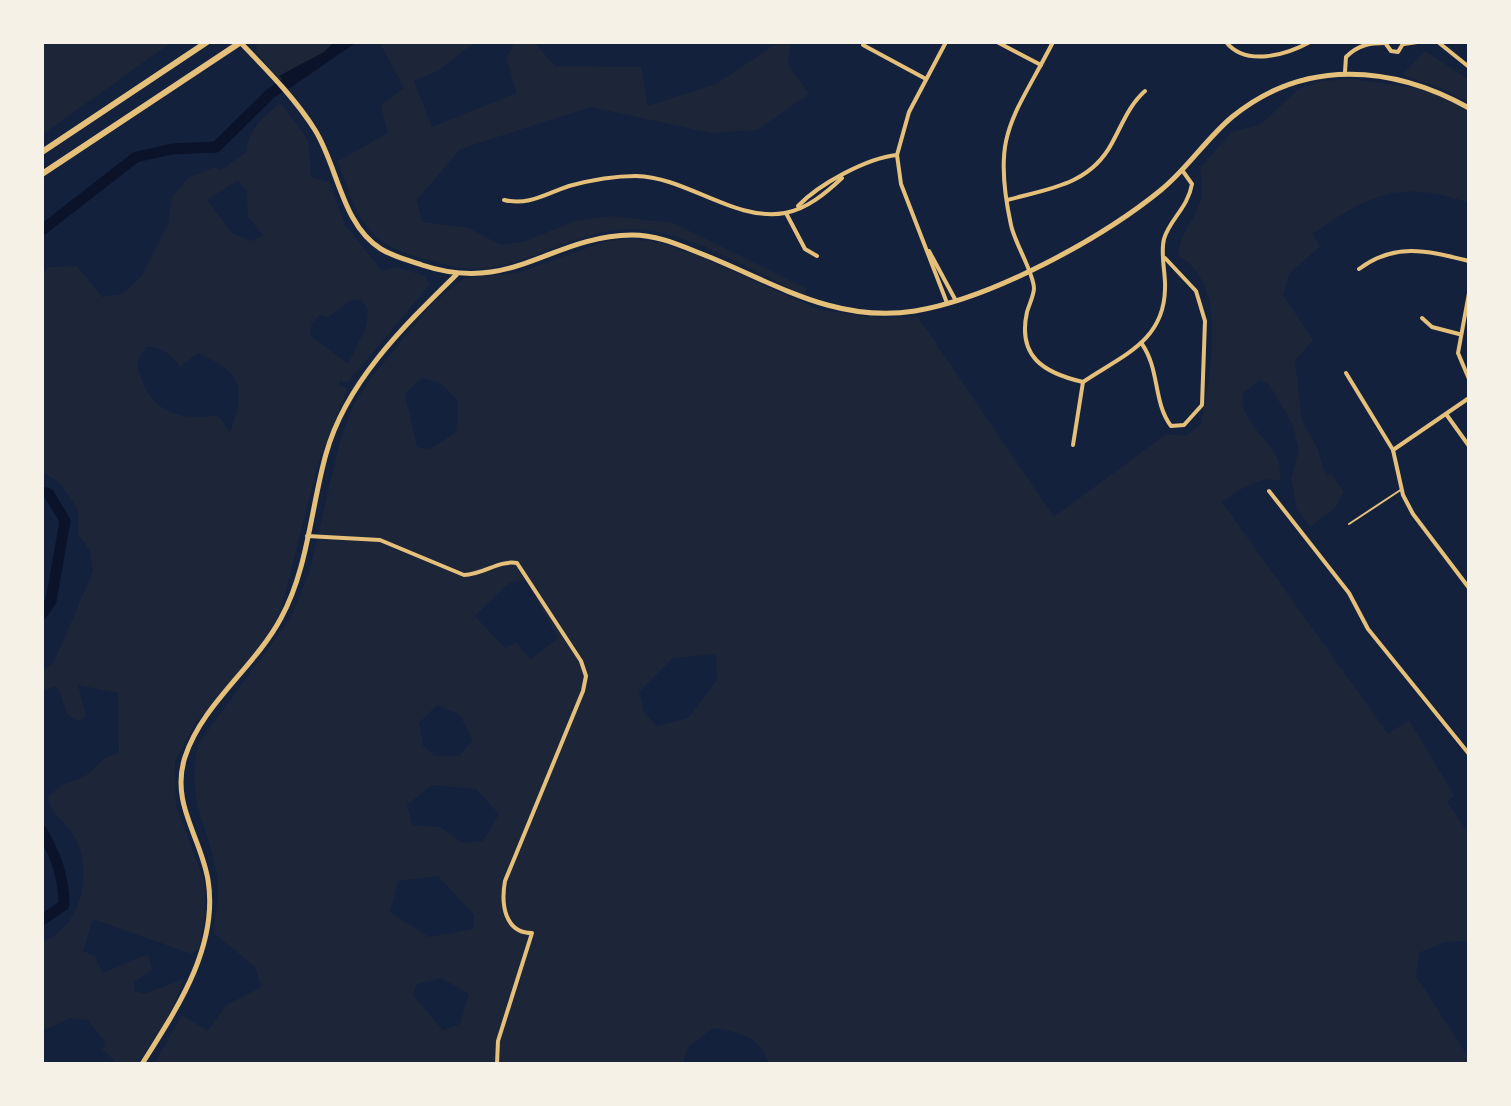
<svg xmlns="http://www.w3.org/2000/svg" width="1511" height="1106" font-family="'Open Sans',sans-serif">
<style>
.green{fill:#1d2539;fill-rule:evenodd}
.water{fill:#0b132b}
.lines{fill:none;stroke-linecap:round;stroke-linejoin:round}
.river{stroke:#0b132b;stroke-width:11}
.service{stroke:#e5c07b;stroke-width:2}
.minor{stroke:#e5c07b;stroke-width:4}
.tertiary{stroke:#e5c07b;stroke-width:5}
.secondary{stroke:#e5c07b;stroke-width:5}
.trunk{stroke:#e5c07b;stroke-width:6}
</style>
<rect width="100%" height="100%" fill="#14213d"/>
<!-- green -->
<g class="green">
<path d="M 42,42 L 172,42 L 42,135 Z"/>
<path d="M 257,42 L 344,42 L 286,87 L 256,52 Z"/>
<path d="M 379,42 L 475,42 L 439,70 L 414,81 L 432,127 L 517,93 L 506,58 L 515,42 L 534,42 L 555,66 L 641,67 L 648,106 L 716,84 L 776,44 L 790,45 L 788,64 L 809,94 L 757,130 L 711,133 L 591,107 L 460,149 L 417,200 L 422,222 L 468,228 L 501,245 L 523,242 L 575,221 L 610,216 L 673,223 L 806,288 L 804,295 C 758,274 697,236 647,230 C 591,223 542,260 489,268 C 467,272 445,264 424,259 C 363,243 357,214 338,161 L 388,133 L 381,105 L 404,88 Z"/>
<path d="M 1425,51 L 1469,80 L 1469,103 L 1441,88 L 1402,75 Z"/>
<path d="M 1351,79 L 1424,89 L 1469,110 L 1469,203 C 1403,179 1368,194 1313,234 L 1320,246 L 1289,274 L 1283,295 L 1313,340 L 1295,361 L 1302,421 L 1317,447 L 1326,476 L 1331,473 L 1344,492 L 1335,508 L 1310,527 L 1297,509 L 1291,478 L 1299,450 L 1293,425 L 1268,383 L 1259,380 L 1243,393 C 1238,430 1286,442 1280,481 C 1263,474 1237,491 1222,502 L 1388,734 L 1409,720 L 1454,795 L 1447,802 L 1469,834 L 1469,941 L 1444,942 L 1419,953 L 1416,976 L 1469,1058 L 1469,1064 L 769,1064 C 759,1036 740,1032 713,1028 L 689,1046 L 682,1064 L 154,1064 L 182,1015 L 208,1031 L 225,1006 L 261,987 L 255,967 L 214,933 C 215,916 219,895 217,877 C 210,826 185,803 198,744 L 290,619 L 309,573 L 340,441 L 353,406 L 370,379 L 431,305 L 464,278 L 517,273 L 607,241 L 632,239 L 658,242 L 694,254 L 820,310 L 883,318 L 918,317 L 1054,517 L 1166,434 L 1186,436 L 1201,424 C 1209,385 1222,312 1200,277 C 1196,268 1185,261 1178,254 C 1185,216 1209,215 1200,168 L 1232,132 L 1260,125 L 1299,89 L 1322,81 ZM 422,378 L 441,383 L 458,401 L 456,432 L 430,449 L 417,447 L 405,394 ZM 525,579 L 558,638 L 531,659 L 516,643 L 505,648 L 475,616 L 509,583 ZM 716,654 L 717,680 L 688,718 L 657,726 L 644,712 L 639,692 L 673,658 ZM 437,705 L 459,714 L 473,740 L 459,756 L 435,756 L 423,746 L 419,723 ZM 432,785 L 476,789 L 499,814 L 483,841 L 463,843 L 440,827 L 412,825 L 407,805 ZM 438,876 L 474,915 L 473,929 L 429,937 L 390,912 L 398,881 ZM 441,978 L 469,994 L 460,1024 L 443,1030 L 413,995 L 417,984 Z"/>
<path d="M 281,103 L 308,140 L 311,177 L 329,182 L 345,225 L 382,271 L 397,267 L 425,276 L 430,284 L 349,381 L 342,383 L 341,379 L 339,385 L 348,388 L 318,464 L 280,614 L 260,646 L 195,724 L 175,761 L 176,806 L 204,880 L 206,911 L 199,948 L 192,954 L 93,919 L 83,951 L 95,956 L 103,973 L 148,954 L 152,970 L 134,982 L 135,991 L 144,994 L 184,979 L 166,1022 L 137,1064 L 118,1064 L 102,1049 L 105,1042 L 88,1020 L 71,1018 L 42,1031 L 42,942 C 83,926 95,868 72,833 C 63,819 51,814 48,797 C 62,783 65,785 81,778 C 97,771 94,760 119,753 L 118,693 L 78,685 L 86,716 L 79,721 L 67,714 L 59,690 L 53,686 L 48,690 L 42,689 L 42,672 L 54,662 L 93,571 L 90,551 L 79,535 L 78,510 L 61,484 L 42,471 L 42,274 L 50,267 L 77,266 L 102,297 L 122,294 L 141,277 L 168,224 L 172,197 L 188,178 L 215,167 L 221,170 L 247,151 C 247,131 265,114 281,103 ZM 238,180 L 247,192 L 248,216 L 263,236 L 250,241 L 232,233 L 207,200 ZM 352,300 L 361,300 L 368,309 L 367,325 L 348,364 L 310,335 L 312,323 L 320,315 L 328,317 ZM 146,347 C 161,346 172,355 180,367 L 198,353 C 244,373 246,390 230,433 L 218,415 C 174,423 145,408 137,362 Z"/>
</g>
<!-- water -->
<path class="water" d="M 334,42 L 357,42 L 290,88 L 279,76 L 324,52 Z"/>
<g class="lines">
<!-- river -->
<g class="river">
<path d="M 42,230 L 136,157 L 172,149 L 216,147 L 270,94 L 297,76"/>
<path d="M 42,492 L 49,494 L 65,521 L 51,601 L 42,614"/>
<path d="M 42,831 C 56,856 64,877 64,905 L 42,920"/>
</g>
<!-- service -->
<path class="service" d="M 1349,524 L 1402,489"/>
<!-- minor -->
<g class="minor">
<path d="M 946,42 L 909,112 L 897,155 L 901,184 L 947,303"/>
<path d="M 997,42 L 1041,65"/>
<path d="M 1053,42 C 1013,120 991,133 1011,225 C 1015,244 1033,271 1034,288 C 1034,295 1029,305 1027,312 C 1017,357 1044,373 1083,382 C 1121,356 1164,342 1165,289 C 1166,274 1160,254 1164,239 C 1169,220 1188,208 1192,184 L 1182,170"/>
<path d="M 1226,42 C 1246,67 1286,55 1310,42"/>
<path d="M 1438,42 L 1469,67"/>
<path d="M 1386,44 L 1391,51 L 1398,52 L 1404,42"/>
<path d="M 1404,44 L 1417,42"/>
<path d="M 863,45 L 926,79"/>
<path d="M 1345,72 L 1346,57 C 1358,45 1369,43 1386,43"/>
<path d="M 504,200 C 529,206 545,194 569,186 C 591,180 613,176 636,176 C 687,177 734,222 785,213 C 807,209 826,193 842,178"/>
<path d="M 1007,200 C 1048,189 1090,185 1112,143 C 1122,125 1129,105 1145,91"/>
<path d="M 798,206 C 819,184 867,158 897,155"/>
<path d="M 786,213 L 805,249 L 817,256"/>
<path d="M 929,251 L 956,301"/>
<path d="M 1359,269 C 1395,242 1428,251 1469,261"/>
<path d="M 1469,293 L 1458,353 L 1469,379"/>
<path d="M 1422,318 L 1432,327 L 1459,334"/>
<path d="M 1142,344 C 1160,370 1153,402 1171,426 L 1184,425 L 1202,405 L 1205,321 L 1196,291 L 1165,258"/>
<path d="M 1346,373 L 1393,450 L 1403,495 L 1413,514 L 1469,588"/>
<path d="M 1446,414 L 1469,446"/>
<path d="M 1073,445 L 1083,382"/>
<path d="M 1393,450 L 1469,398"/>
<path d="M 1269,491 L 1349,593 L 1368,629 L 1469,754"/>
<path d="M 307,536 L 380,540 L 464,575 C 483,575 498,560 517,563 L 581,661 L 586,676 L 583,691 L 505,881 C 501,903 504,933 532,933 L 498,1041 L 497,1064"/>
</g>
<!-- tertiary -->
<path class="tertiary" d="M 142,1064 C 176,1010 219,947 208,880 C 201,837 170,803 185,757 C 202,704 255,667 281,618 C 308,569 311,507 326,454 C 346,382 404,326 456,275"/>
<!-- secondary -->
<path class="secondary" d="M 240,42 C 266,69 295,98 315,130 C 338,167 342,225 381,249 C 394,257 408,260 422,265 C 512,295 550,236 632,235 C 657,235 679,245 702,254 C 773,282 835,324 915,311 C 992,298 1101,239 1161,190 C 1187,169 1206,139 1232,117 C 1304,58 1392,65 1469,108"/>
<!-- trunk -->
<g class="trunk">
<path d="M 42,152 L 207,42"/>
<path d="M 42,174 L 241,42"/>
</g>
</g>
<!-- border -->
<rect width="1511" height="1106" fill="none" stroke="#f6f1e7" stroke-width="88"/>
</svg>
